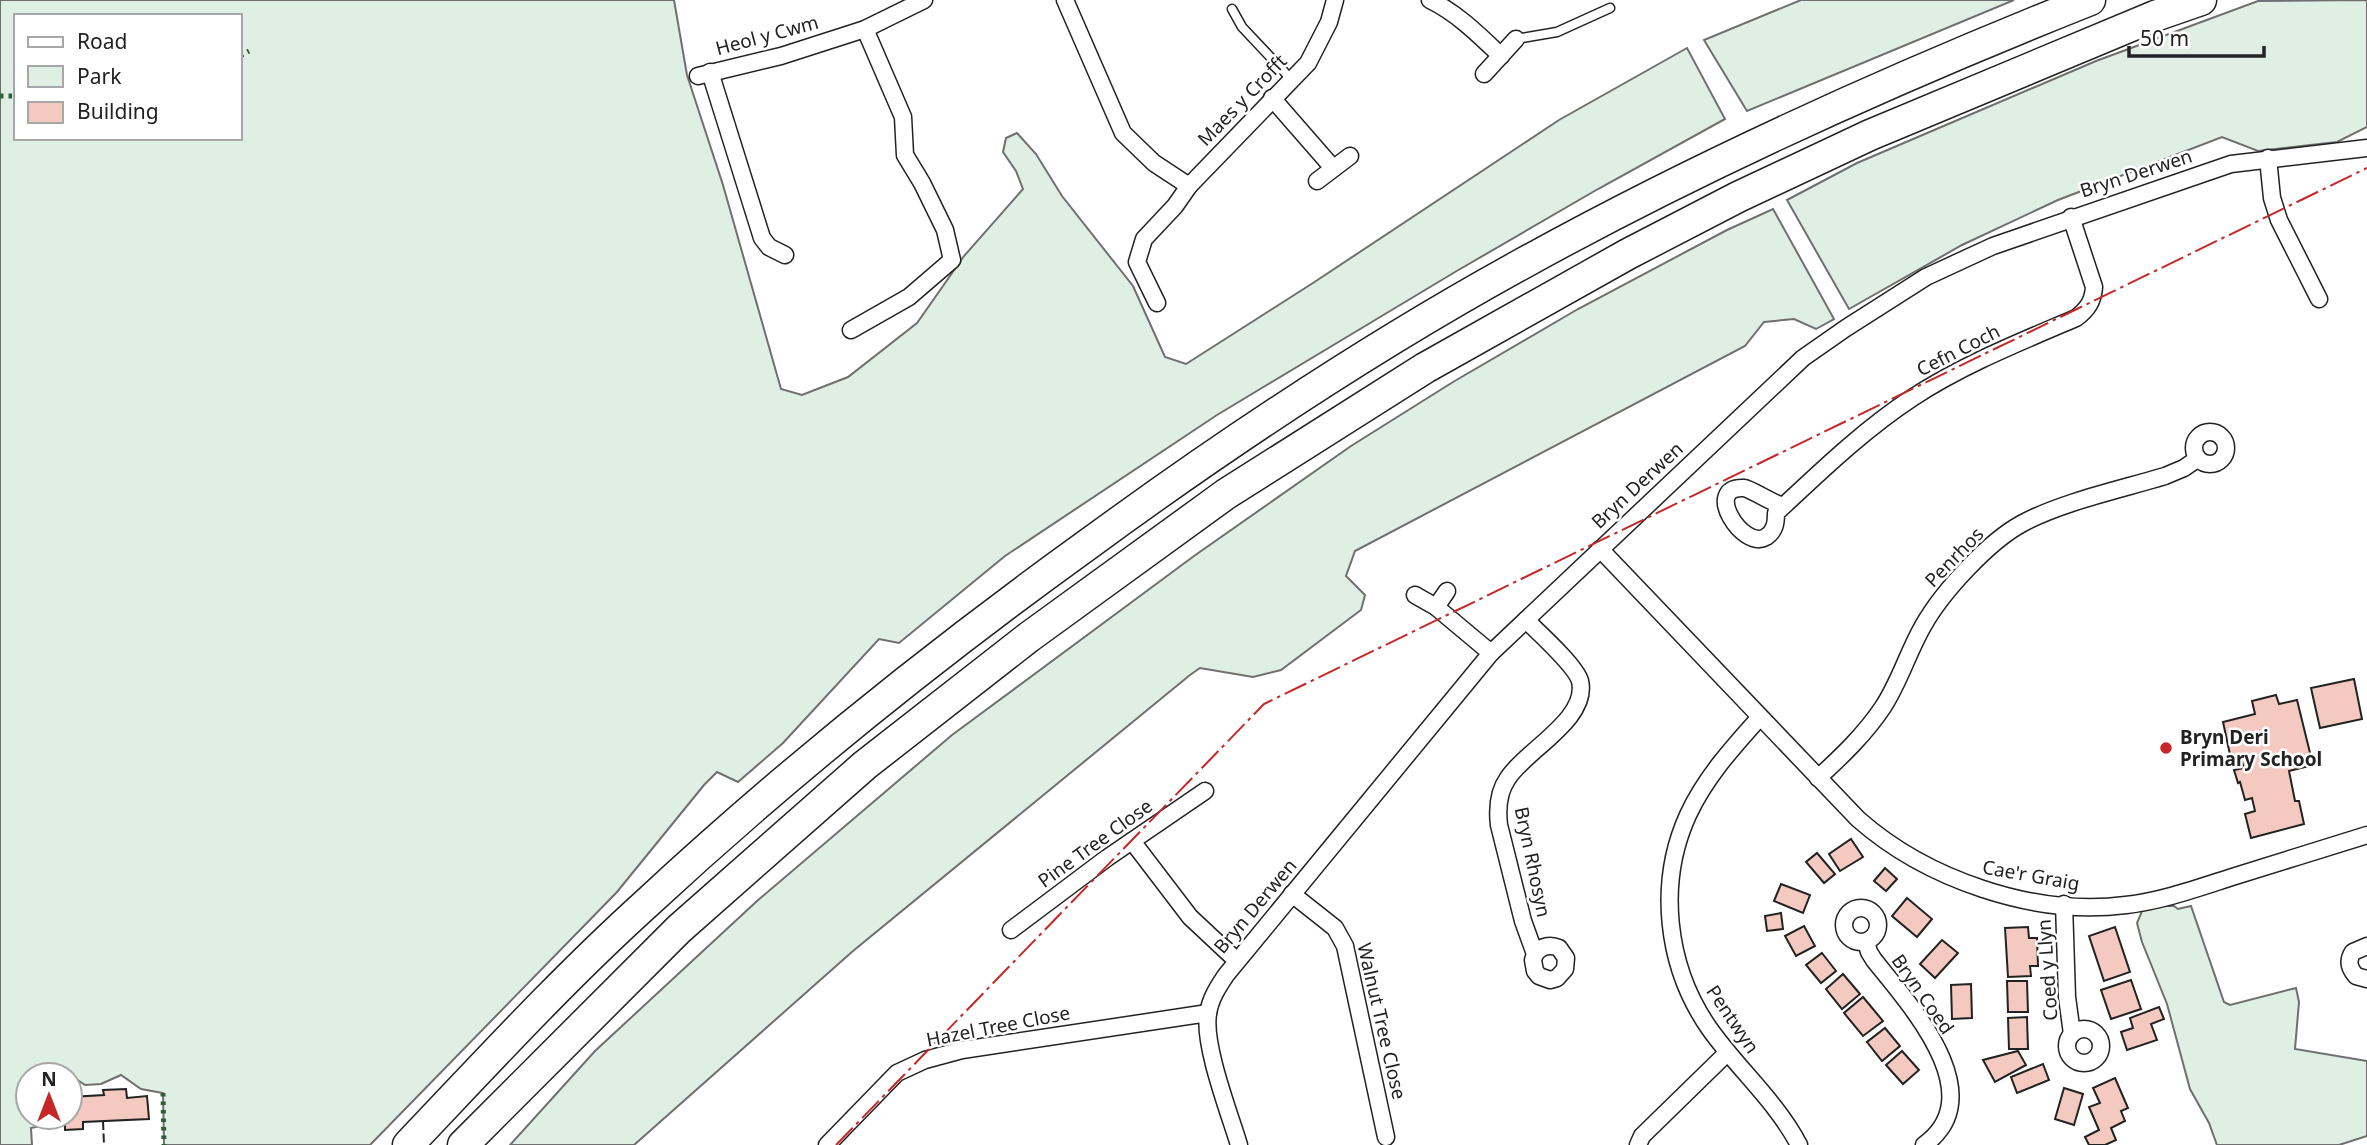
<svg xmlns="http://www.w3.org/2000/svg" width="2367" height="1145" font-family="'Noto Sans',sans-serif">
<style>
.green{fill:#e0efe3;stroke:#6f6f6f;stroke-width:2;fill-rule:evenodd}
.building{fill:#f3c9c0;stroke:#222;stroke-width:2}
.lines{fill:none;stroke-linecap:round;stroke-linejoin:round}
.service-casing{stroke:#222;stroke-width:11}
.minor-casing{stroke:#222;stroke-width:19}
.motorway-casing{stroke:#222;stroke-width:33}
.service{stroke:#fff;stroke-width:8}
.minor{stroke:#fff;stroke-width:16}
.motorway{stroke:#fff;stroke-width:30}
.hedge{stroke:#2f5e38;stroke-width:5;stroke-dasharray:3.5 5;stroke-linecap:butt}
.fence{stroke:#222;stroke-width:2;stroke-dasharray:9 3.5;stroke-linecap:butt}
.power{stroke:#c62828;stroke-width:2;stroke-dasharray:24 5 3.5 5;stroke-linecap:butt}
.poi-dot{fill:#c62828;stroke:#fff;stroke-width:2.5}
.labels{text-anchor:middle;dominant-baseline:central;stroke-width:5;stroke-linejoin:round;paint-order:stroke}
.street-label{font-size:19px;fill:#222;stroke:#fff}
.poi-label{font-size:19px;font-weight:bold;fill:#222;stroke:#fff;text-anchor:start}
</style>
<rect width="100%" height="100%" fill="#fff"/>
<!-- green -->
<g class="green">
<path d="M 0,0 L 674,0 L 687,75 L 723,185 L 781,389 L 802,395 L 848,377 L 917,323 L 964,256 L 1023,189 L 1016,171 L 1003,152 L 1006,138 L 1017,133 L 1036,154 L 1062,196 L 1133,286 L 1165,357 L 1186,364 L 1313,283 L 1559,120 L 1687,48 L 1725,119 L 1598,189 L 1455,272 L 1217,415 L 1005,556 L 899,643 L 879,639 L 783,743 L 738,782 L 717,772 L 704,785 L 617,892 L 370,1145 L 164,1145 L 163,1093 L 141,1089 L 121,1075 L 101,1084 L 85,1085 L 70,1075 L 28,1075 L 28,1117 L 41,1117 L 41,1126 L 31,1128 L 32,1145 L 0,1145 ZM 16,16 L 240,16 L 240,138 L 16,138 Z"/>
<path d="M 1801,0 L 2014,0 L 1747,111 L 1704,40 Z"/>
<path d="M 2367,0 L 2367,127 L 2337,142 L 2258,151 L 2222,137 L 2058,200 L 1962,245 L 1849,309 L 1787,200 L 1857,163 L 2096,61 L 2258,1 Z"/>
<path d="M 1773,209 L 1834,319 L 1816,329 L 1794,319 L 1764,322 L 1745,346 L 1355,551 L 1346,576 L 1365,595 L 1361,610 L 1281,670 L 1253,677 L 1200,668 L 1190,675 L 853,951 L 634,1145 L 510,1145 L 595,1051 L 757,901 L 952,735 L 1194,556 L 1351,446 L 1453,382 L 1578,309 L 1727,230 Z"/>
<path d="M 2159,906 L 2174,906 L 2178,909 L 2191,906 L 2224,1002 L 2230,1005 L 2296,988 L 2299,1002 L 2295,1049 L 2367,1061 L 2367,1136 L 2339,1145 L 2217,1145 L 2209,1123 L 2190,1089 L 2167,1004 L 2142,942 L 2137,923 L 2142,911 Z"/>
</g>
<!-- building -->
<g class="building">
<path d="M 2354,679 L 2362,719 L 2320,728 L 2311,688 Z"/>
<path d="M 2276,695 L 2279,704 L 2297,700 L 2313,765 L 2289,771 L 2295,801 L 2299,801 L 2304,824 L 2251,838 L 2245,814 L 2255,811 L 2252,798 L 2245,800 L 2240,782 L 2238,783 L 2234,770 L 2244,768 L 2242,762 L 2232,764 L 2223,722 L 2255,714 L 2252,701 Z"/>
<path d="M 1851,839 L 1863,857 L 1840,871 L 1829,854 Z"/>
<path d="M 1817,853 L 1835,874 L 1824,883 L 1806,862 Z"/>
<path d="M 1885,868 L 1897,879 L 1886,891 L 1874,881 Z"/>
<path d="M 1781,884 L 1810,895 L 1803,913 L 1774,901 Z"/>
<path d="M 1907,898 L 1932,919 L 1917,937 L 1892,916 Z"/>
<path d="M 1781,913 L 1783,929 L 1767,931 L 1765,916 Z"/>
<path d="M 1804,926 L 1815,946 L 1796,956 L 1785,936 Z"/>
<path d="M 2028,927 L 2029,938 L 2037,938 L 2038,966 L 2030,966 L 2031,976 L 2008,977 L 2005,928 Z"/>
<path d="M 2115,927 L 2130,972 L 2104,981 L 2089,936 Z"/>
<path d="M 1942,940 L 1958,953 L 1935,978 L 1920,964 Z"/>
<path d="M 1822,953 L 1836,971 L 1821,983 L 1806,965 Z"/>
<path d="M 1843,974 L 1860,994 L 1842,1009 L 1826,989 Z"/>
<path d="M 2131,980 L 2141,1009 L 2111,1019 L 2101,990 Z"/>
<path d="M 2007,981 L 2027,981 L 2028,1012 L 2008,1012 Z"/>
<path d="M 1971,984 L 1972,1018 L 1952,1019 L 1951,985 Z"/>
<path d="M 1863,997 L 1883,1021 L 1863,1036 L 1844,1013 Z"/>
<path d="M 2159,1007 L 2164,1019 L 2151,1024 L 2157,1040 L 2127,1050 L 2121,1032 L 2133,1028 L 2130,1018 Z"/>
<path d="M 2027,1017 L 2028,1049 L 2009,1049 L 2008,1018 Z"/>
<path d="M 1885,1028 L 1900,1046 L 1882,1061 L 1867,1042 Z"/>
<path d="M 1902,1051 L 1919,1070 L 1903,1084 L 1886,1065 Z"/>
<path d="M 2018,1051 L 2026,1065 L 1995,1082 L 1983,1060 Z"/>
<path d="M 2043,1064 L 2049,1080 L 2017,1093 L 2011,1077 Z"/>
<path d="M 2115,1078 L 2128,1108 L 2121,1111 L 2125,1121 L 2111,1128 L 2116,1140 L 2105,1145 L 2089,1145 L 2085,1137 L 2099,1130 L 2089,1107 L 2100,1103 L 2093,1088 Z"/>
<path d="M 2064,1088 L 2083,1094 L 2074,1125 L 2055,1119 Z"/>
<path d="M 126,1089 L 127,1098 L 147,1096 L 149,1119 L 83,1122 L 83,1129 L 65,1130 L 65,1117 L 70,1117 L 70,1097 L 104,1095 L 103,1090 Z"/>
<path d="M 41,1117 L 55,1117 L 56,1126 L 41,1126 Z"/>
</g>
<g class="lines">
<defs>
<g id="service">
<path d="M 1232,9 L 1242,27 L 1291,79"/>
<path d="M 1516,39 L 1557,32 L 1610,8"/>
</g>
<g id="minor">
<path d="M 1065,0 L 1123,133 L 1154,163 L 1189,186 L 1175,206 L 1144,239 L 1137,262 L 1157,303"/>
<path d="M 1430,0 C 1457,13 1479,35 1501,56"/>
<path d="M 710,72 L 762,238 L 769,247 L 785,255"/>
<path d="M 1484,74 L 1516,39"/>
<path d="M 698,76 L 781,56 L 865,29 L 924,0"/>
<path d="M 1272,98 L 1333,168"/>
<path d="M 2268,158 L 2272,198 L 2279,220 L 2319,299"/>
<path d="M 1317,181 L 1350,156"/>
<path d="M 1189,186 L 1308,63 L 1329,22 L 1335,0"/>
<path d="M 851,330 L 909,297 L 952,260 L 945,230 L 922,183 L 905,155 L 903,117 L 865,29"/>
<circle cx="2210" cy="448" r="16"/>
<path d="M 1783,506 C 1772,503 1751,489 1744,488 C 1702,486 1743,551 1766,537 C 1775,531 1776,523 1776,513 C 1819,473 1862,431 1912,398 C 1962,365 2020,342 2076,318 C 2088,309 2093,301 2094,287 L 2071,217"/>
<path d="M 1600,549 L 1858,819 C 1926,879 2034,917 2126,905 C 2161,901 2195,889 2229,878 C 2275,864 2321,849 2367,835"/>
<path d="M 1415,595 L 1436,607 L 1491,653"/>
<path d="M 1436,607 L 1447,591"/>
<path d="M 1526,620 C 1538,632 1576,666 1580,681 C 1589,719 1526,750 1508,778 C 1498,792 1497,808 1499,825 L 1523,921 L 1535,954 L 1533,960 L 1535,971 L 1539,976 L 1550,980 L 1557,978 L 1565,969 L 1566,958 L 1559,948 C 1550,944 1541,946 1535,954"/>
<path d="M 1760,717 C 1733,747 1705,778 1688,815 C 1657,883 1666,966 1709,1028 C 1737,1068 1776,1101 1799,1145"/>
<path d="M 1818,778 C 1842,756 1865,734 1883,707 C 1900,681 1908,652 1923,626 C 1942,592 1989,541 2023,523 C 2062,502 2122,489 2165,476 L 2184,468 L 2197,459"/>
<path d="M 1132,841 L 1190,917 L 1237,961"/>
<path d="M 1292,894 L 1335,928 L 1345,946 L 1386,1137"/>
<path d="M 2064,904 L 2067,997 L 2072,1034"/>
<circle cx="1861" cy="925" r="17"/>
<path d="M 1011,930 L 1107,858 L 1205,791"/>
<path d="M 1866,942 L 1869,952 L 1874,960 C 1909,1004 1993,1095 1924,1145"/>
<path d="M 2367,946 L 2353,952 C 2347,961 2349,968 2356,976 L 2367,979"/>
<circle cx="2084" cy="1046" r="17"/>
<path d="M 827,1145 L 897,1073 L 925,1060 L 962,1050 L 1208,1013"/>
<path d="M 1239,1145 C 1229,1112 1203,1045 1208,1014 C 1210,999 1218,987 1226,975 L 1491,653 L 1803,358 L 1846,328 L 1926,277 L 1993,246 L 2231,164 L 2367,148"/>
<path d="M 1638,1145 L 1642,1136 L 1727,1053"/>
</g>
<g id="motorway">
<path d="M 408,1145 C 486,1063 563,979 647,903 C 786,774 933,656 1087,545 C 1225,444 1369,348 1520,265 C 1704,163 1894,78 2090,0"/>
<path d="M 463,1145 L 679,929 L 865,765 L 1029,637 L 1226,494 L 1425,368 L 1628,254 L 1738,197 L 1870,135 L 2155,16 L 2201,0"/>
</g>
</defs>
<!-- service casing -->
<use href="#service" class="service-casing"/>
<!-- minor casing -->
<use href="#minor" class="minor-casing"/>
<!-- motorway casing -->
<use href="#motorway" class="motorway-casing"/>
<!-- service -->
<use href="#service" class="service"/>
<!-- minor -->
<use href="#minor" class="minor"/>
<!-- motorway -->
<use href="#motorway" class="motorway"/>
<!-- hedge -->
<g class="hedge">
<path d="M 240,56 L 249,51"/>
<path d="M 0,96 L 16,96"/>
<path d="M 163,1093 L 164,1145"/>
</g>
<!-- fence -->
<path class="fence" d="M 103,1121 L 104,1145"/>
<!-- power -->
<path class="power" d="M 836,1145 L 1264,704 L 2367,168"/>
</g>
<!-- markers -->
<circle class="poi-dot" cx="2166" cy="748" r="7"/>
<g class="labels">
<!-- street labels -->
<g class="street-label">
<text transform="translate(767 35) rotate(-15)">Heol y Cwm</text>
<text transform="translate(1242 100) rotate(-46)">Maes y Crofft</text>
<text transform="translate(2136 173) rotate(-18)">Bryn Derwen</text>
<text transform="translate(1958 350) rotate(-27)">Cefn Coch</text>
<text transform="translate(1637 485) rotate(-43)">Bryn Derwen</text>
<text transform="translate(1954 557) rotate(-46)">Penrhos</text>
<text transform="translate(1095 843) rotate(-36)">Pine Tree Close</text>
<text transform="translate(1533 862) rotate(78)">Bryn Rhosyn</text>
<text transform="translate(2031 875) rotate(10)">Cae'r Graig</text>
<text transform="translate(1255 906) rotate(-50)">Bryn Derwen</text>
<text transform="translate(2047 970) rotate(-94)">Coed y Llyn</text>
<text transform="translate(1923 994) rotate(55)">Bryn Coed</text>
<text transform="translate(1733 1019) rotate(56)">Pentwyn</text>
<text transform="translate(1382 1021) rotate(77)">Walnut Tree Close</text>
<text transform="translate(998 1026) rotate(-11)">Hazel Tree Close</text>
</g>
<!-- poi labels -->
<g class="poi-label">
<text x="2180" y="737">Bryn Deri<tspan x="2180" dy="22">Primary School</tspan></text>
</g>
</g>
<!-- legend -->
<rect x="14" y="14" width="228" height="126" fill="#ffffff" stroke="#a7a7a7" stroke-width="2"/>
<rect x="28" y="37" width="35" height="10" fill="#ffffff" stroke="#a7a7a7" stroke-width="2"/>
<text x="77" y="49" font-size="21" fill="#222222">Road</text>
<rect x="28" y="66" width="35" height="21" fill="#e0efe3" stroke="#a7a7a7" stroke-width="2"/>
<text x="77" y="84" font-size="21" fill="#222222">Park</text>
<rect x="28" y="102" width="35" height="21" fill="#f3c9c0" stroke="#a7a7a7" stroke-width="2"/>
<text x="77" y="119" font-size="21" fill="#222222">Building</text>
<!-- north arrow -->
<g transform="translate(49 1096)"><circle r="33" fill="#ffffff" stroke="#a7a7a7" stroke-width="2"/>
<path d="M0-5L12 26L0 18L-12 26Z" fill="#c62828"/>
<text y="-10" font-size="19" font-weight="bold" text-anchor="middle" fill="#222222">N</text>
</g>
<!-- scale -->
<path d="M2129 46v10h135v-10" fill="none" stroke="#222222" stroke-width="3.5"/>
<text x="2140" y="46" font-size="21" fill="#222222" stroke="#ffffff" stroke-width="5" paint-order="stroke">50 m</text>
</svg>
